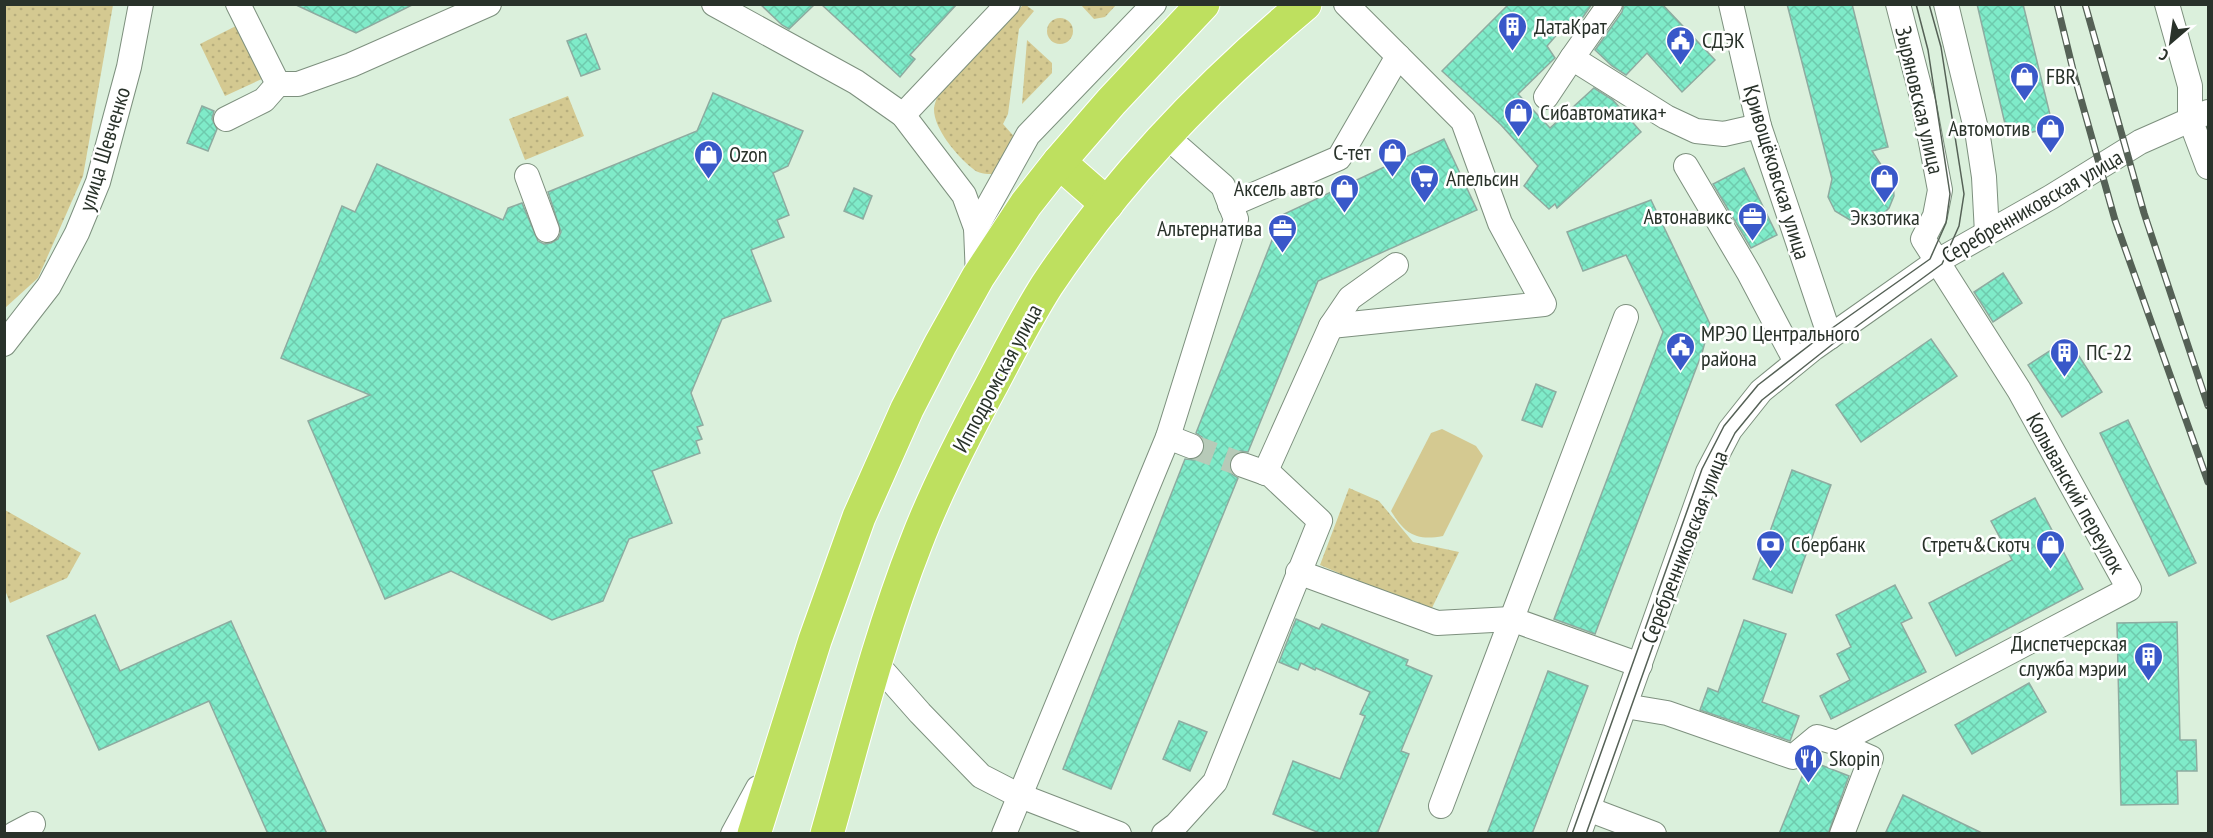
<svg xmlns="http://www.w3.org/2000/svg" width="2213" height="838" font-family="'PT Sans Narrow',sans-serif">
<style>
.grass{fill:url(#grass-dots)}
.garden{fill:#d4c991}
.building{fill:url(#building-cross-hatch);stroke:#8eaba0;stroke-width:1.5}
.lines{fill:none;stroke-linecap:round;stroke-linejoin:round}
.minor-tunnel{stroke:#b7cab8;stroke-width:24;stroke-dasharray:24 12;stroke-linecap:butt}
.minor-casing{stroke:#7d907e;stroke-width:26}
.highway-casing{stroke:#fff;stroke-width:35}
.minor{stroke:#fff;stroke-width:24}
.highway{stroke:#bee05f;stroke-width:33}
.tram{stroke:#556156;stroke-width:1.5}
.rail-casing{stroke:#556156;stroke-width:7}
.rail{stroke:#fff;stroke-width:4.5;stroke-dasharray:14;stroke-linecap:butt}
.labels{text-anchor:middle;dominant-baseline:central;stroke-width:5;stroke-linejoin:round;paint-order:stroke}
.poi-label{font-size:22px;fill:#29322a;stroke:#fff;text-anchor:start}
.street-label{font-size:22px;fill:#29322a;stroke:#fff}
</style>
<defs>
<pattern id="grass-dots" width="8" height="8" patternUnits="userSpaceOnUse" patternTransform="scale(1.5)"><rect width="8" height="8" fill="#d4c991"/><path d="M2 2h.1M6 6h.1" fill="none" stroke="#b6ad7d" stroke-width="1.8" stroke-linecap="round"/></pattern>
<pattern id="building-cross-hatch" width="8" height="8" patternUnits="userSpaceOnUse" patternTransform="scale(1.5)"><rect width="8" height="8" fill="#7febc9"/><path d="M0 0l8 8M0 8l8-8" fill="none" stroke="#6ecaad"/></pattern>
</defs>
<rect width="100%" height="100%" fill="#dbf0dc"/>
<!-- grass -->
<g class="grass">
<path d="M 5,4 L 113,5 L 83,176 L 38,278 L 5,308 Z"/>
<path d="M 1023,5 L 1026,5 L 1034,11 L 1019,29 L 1008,114 L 1003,124 L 1019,142 L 994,174 C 986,174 978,174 972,168 C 957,156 933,128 934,108 C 935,102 938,95 940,89 Z"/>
<path d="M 1081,5 L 1116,5 L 1105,17 L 1094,19 Z"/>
<circle cx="1060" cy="31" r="13"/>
<path d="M 238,25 L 264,78 L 225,96 L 200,44 Z"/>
<path d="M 1027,40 L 1052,63 L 1052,73 L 1022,104 Z"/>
<path d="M 568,96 L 584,136 L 525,160 L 509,119 Z"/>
<path d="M 1349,488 L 1379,501 L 1413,542 L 1459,552 L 1430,612 L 1320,565 Z"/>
<path d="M 5,510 L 81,553 L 67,578 L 10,603 L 5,590 Z"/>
</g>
<!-- garden -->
<path class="garden" d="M 1442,429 L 1476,446 L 1483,456 L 1443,536 C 1416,541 1405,534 1391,511 L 1431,433 Z"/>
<!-- building -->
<g class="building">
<path d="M 294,4 L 414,4 L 356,33 Z"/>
<path d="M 760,4 L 815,4 L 789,29 L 782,25 Z"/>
<path d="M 821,4 L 957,4 L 910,55 L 915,59 L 900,77 Z"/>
<path d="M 1509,4 L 1592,4 L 1574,30 L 1567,23 L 1547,46 L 1555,58 L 1518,94 L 1550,128 L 1594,88 L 1613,100 L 1641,132 L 1557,208 L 1555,204 L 1549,209 L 1524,186 L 1538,166 L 1501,125 L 1442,71 Z"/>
<path d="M 1624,4 L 1662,4 L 1715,60 L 1682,92 L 1647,53 L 1626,75 L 1612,66 L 1595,50 L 1622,12 Z"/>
<path d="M 1787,4 L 1852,4 L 1888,147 L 1872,151 L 1893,183 L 1894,196 L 1889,208 L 1879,218 L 1866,222 L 1850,220 L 1835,211 L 1828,197 L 1832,179 Z"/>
<path d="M 1977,4 L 2023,4 L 2053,127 L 2016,136 L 2005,124 Z"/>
<path d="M 586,34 L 600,69 L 581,76 L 567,41 Z"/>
<path d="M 713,93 L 803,131 L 788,166 L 773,173 L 789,215 L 777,220 L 784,237 L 751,250 L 771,301 L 722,319 L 691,393 L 703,425 L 697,427 L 702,439 L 696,441 L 700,453 L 652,471 L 672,523 L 629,539 L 603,601 L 552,620 L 451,571 L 385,599 L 308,421 L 370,395 L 281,358 L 342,206 L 355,212 L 377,164 L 503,220 L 508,208 L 522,203 L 538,241 L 544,244 L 551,243 L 558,239 L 561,232 L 548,192 L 697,131 Z"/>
<path d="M 202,106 L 214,111 L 212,119 L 217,129 L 208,151 L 187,143 Z"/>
<path d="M 1444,139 L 1477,210 L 1318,281 L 1248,452 L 1240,451 L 1233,455 L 1230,460 L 1229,468 L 1232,474 L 1238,478 L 1111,789 L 1063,769 L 1185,459 L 1194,460 L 1199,457 L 1204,452 L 1205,443 L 1202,437 L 1196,433 L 1282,215 Z"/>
<path d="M 1744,168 L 1777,235 L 1751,248 L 1713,184 Z"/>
<path d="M 854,188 L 872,196 L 863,219 L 844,211 Z"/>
<path d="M 1651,200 L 1710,324 L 1702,353 L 1595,634 L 1554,619 L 1663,332 L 1626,255 L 1583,271 L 1567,232 Z"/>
<path d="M 2003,273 L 2022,303 L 1993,322 L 1974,292 Z"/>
<path d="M 1931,339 L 1957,376 L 1861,442 L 1836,405 Z"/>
<path d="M 2068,339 L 2102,392 L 2062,417 L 2028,365 Z"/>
<path d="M 1536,384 L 1556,392 L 1542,427 L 1522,420 Z"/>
<path d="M 2128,420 L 2196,563 L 2169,576 L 2100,433 Z"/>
<path d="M 1792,470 L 1831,485 L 1792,593 L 1753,579 Z"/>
<path d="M 2035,498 L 2083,589 L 1956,656 L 1929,603 L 2012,560 L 1991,521 Z"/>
<path d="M 1895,585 L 1912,618 L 1901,623 L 1926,672 L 1831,719 L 1820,696 L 1850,680 L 1837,654 L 1851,647 L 1836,615 Z"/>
<path d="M 95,615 L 120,671 L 231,621 L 327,834 L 268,834 L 209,701 L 99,750 L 47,636 Z"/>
<path d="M 1296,619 L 1319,629 L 1322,624 L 1408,660 L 1406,665 L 1432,676 L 1401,751 L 1409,754 L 1377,834 L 1322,834 L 1273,814 L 1293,761 L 1340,779 L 1365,716 L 1360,714 L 1370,692 L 1316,668 L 1315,670 L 1301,663 L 1298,670 L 1279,662 Z"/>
<path d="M 1744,620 L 1786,634 L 1762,702 L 1799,716 L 1790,741 L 1700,710 L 1708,688 L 1718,692 Z"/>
<path d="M 2177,622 L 2180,740 L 2196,740 L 2197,771 L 2177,771 L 2178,804 L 2121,805 L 2117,623 Z"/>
<path d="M 1548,671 L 1588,686 L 1532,834 L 1487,834 Z"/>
<path d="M 2029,683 L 2046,712 L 1972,754 L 1955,725 Z"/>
<path d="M 1179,721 L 1207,732 L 1190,771 L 1163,759 Z"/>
<path d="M 1811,761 L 1849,776 L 1828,834 L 1779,834 L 1807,764 Z"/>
<path d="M 1903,795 L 1984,834 L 1885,834 Z"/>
</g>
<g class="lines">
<!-- minor-tunnel -->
<path class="minor-tunnel" d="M 1191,446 L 1243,465"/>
<defs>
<g id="minor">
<path d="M 238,4 L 278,84"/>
<path d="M 714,4 L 856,82 L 903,115 L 964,195 L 976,228 L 978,277"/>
<path d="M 1731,4 L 1759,126 L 1830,337"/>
<path d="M 1946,4 L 1978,137 L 1984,177 L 1987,233"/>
<path d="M 2167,4 L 2190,86 L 2190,119 L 2208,167"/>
<path d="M 1572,58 L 1610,4"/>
<path d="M 1546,97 L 1572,58 L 1666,117 L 1696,131 L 1724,134 L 1759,126"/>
<path d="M 903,115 L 1008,4"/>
<path d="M 226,119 L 264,100 L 278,84 L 298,84 L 351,65 L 489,4"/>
<path d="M 1686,166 L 1749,273 L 1796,362"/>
<path d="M 527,176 L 547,230"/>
<path d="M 1230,205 L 1339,158 L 1398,56"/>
<path d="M 976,228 L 1028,135 L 1154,4"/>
<path d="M 1331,326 L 1544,304 L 1500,223 L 1463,121 L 1346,4"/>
<path d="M 4,344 L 49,286 L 77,233 L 98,182 L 129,67 L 141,4"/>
<path d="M 1168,437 L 1191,446"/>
<path d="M 1265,473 L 1331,326 L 1350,298 L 1396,265"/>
<path d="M 1298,572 L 1437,623 L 1511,619 L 1640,665"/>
<path d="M 875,662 L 920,713 L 981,776 L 1018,795 L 1119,834"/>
<path d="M 1625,706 L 1667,713 L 1793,757 L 1817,737 L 1837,743 L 2129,589 L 2019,390 L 1923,239 L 1935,216 L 1940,190 L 1924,105 L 1898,4"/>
<path d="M 1837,743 L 1871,758 L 1842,834"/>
<path d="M 1441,806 L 1626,317"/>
<path d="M 1588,809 L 1654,834"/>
<path d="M 14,834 L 33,824"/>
<path d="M 733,834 L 758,788"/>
<path d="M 1004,834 L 1168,437 L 1236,219 L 1223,186 L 1166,136"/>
<path d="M 1164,834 L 1176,825 L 1215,782 L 1320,521 L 1271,475 L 1243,465"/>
<path d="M 1579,834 L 1708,472 L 1730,430 L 1761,391 L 1814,348 L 1936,262 L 2051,197 L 2140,142 L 2208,112"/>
</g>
<g id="highway">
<path d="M 1059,162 L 1107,204"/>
<path d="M 754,834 L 815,640 L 859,517 L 907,409 L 940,345 L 978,277 L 1026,204 L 1059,162 L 1111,102 L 1203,4"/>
<path d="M 827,834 C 855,736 879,637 916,543 C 936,490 963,438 990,388 C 1008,354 1026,318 1047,285 C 1117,180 1208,85 1305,4"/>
</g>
</defs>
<!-- minor casing -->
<use href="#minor" class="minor-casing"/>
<!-- highway casing -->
<use href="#highway" class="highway-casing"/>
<!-- minor -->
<use href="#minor" class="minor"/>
<!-- highway -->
<use href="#highway" class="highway"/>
<!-- tram -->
<g class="tram">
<path d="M 1572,834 L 1702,469 L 1724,426 L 1758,385 L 1828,331 L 1930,259 L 1946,223 L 1950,194 L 1928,50 L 1916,4"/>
<path d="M 1586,834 L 1714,474 L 1735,433 L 1762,400 L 1834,343 L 1942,264 L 1959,226 L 1964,194 L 1941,47 L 1929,4"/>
</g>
<defs>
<g id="rail">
<path d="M 2057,4 L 2075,78 L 2115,220 L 2208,482"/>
<path d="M 2085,4 L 2144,213 L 2208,406"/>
</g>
</defs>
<!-- rail casing -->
<use href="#rail" class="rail-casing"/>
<!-- rail -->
<use href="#rail" class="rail"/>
</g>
<!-- icons -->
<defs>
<symbol id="building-pin" viewBox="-11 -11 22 30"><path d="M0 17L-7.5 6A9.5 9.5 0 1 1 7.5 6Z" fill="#3958c9" stroke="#fff"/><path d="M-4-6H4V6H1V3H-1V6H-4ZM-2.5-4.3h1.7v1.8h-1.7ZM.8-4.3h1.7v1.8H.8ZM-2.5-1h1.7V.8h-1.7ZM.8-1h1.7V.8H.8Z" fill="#fff"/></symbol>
<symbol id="civic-pin" viewBox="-11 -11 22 30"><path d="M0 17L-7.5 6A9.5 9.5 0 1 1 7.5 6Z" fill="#3958c9" stroke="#fff"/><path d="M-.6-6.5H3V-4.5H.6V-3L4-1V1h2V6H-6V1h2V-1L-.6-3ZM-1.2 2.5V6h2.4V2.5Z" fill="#fff"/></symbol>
<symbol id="shop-pin" viewBox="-11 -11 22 30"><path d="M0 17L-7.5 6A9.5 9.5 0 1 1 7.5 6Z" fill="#3958c9" stroke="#fff"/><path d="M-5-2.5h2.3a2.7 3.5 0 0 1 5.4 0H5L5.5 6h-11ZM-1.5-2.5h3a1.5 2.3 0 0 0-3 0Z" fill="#fff"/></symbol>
<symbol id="supermarket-pin" viewBox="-11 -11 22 30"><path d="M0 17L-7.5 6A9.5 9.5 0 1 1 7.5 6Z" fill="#3958c9" stroke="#fff"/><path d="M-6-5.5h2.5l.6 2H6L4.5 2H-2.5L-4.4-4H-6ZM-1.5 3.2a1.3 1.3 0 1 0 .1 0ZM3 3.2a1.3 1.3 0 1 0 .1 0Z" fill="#fff"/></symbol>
<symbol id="office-pin" viewBox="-11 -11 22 30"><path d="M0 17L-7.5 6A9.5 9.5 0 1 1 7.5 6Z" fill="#3958c9" stroke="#fff"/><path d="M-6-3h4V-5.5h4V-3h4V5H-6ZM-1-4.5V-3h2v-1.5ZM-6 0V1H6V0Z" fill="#fff"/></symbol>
<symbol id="bank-pin" viewBox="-11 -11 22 30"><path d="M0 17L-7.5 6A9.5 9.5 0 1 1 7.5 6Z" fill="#3958c9" stroke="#fff"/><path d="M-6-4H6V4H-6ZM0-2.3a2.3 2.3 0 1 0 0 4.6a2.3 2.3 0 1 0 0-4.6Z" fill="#fff"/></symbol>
<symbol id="restaurant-pin" viewBox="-11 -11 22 30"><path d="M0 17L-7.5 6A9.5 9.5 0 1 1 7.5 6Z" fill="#3958c9" stroke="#fff"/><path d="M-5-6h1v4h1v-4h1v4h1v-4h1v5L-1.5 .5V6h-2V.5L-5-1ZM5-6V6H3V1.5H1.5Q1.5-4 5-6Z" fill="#fff"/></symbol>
</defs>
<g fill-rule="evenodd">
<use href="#building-pin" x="1496" y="10" width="33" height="45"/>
<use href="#civic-pin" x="1664" y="24" width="33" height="45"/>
<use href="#shop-pin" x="2008" y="60" width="33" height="45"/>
<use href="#shop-pin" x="1502" y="96" width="33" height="45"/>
<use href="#shop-pin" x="2034" y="112" width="33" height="45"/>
<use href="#shop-pin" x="1376" y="136" width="33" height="45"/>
<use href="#shop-pin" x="692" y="138" width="33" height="45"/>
<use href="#supermarket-pin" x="1408" y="162" width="33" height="45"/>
<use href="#shop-pin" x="1868" y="162" width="33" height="45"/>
<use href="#shop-pin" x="1328" y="172" width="33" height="45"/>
<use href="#office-pin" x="1736" y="200" width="33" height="45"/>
<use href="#office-pin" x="1266" y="212" width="33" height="45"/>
<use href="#civic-pin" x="1664" y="330" width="33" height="45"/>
<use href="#building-pin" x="2048" y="336" width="33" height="45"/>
<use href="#bank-pin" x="1754" y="528" width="33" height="45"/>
<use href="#shop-pin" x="2034" y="528" width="33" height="45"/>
<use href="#building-pin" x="2132" y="640" width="33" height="45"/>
<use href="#restaurant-pin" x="1792" y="742" width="33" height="45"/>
</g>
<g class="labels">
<!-- poi labels -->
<g class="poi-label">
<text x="1534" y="26">ДатаКрат</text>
<text x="1702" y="40">СДЭК</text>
<text x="2046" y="76">FBR</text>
<text x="1540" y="112">Сибавтоматика+</text>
<text x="2030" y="128" text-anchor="end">Автомотив</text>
<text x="1371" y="152" text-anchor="end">С-тет</text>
<text x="729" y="154">Ozon</text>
<text x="1446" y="178">Апельсин</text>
<text x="1324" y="188" text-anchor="end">Аксель авто</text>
<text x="1732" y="216" text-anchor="end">Автонавикс</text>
<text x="1885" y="217" text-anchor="middle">Экзотика</text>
<text x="1262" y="228" text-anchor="end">Альтернатива</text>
<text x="1701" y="333">МРЭО Центрального<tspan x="1701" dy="25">района</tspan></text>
<text x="2086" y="352">ПС-22</text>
<text x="1791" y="544">Сбербанк</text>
<text x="2030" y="544" text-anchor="end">Стретч&amp;Скотч</text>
<text x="2127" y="643" text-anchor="end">Диспетчерская<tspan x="2127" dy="25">служба мэрии</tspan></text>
<text x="1829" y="758">Skopin</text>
</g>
<!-- street labels -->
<g class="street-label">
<text transform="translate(1920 100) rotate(77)">Зыряновская улица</text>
<text transform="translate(104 149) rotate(-73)">улица Шевченко</text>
<text transform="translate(1777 172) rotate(73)">Кривощёковская улица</text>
<text transform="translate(2032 206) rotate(-30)">Серебренниковская улица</text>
<text transform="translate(997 378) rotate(-62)">Ипподромская улица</text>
<text transform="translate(2076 493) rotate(61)">Колыванский переулок</text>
<text transform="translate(1684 547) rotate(-69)">Серебренниковская улица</text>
</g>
</g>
<!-- border -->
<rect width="2213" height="838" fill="none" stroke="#29322a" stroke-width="12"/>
<!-- north arrow -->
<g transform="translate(2171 42) rotate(209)" stroke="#ffffff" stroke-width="4.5" paint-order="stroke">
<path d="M0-4.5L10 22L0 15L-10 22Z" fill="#29322a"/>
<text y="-9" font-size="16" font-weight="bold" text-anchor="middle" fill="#29322a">С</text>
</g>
</svg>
